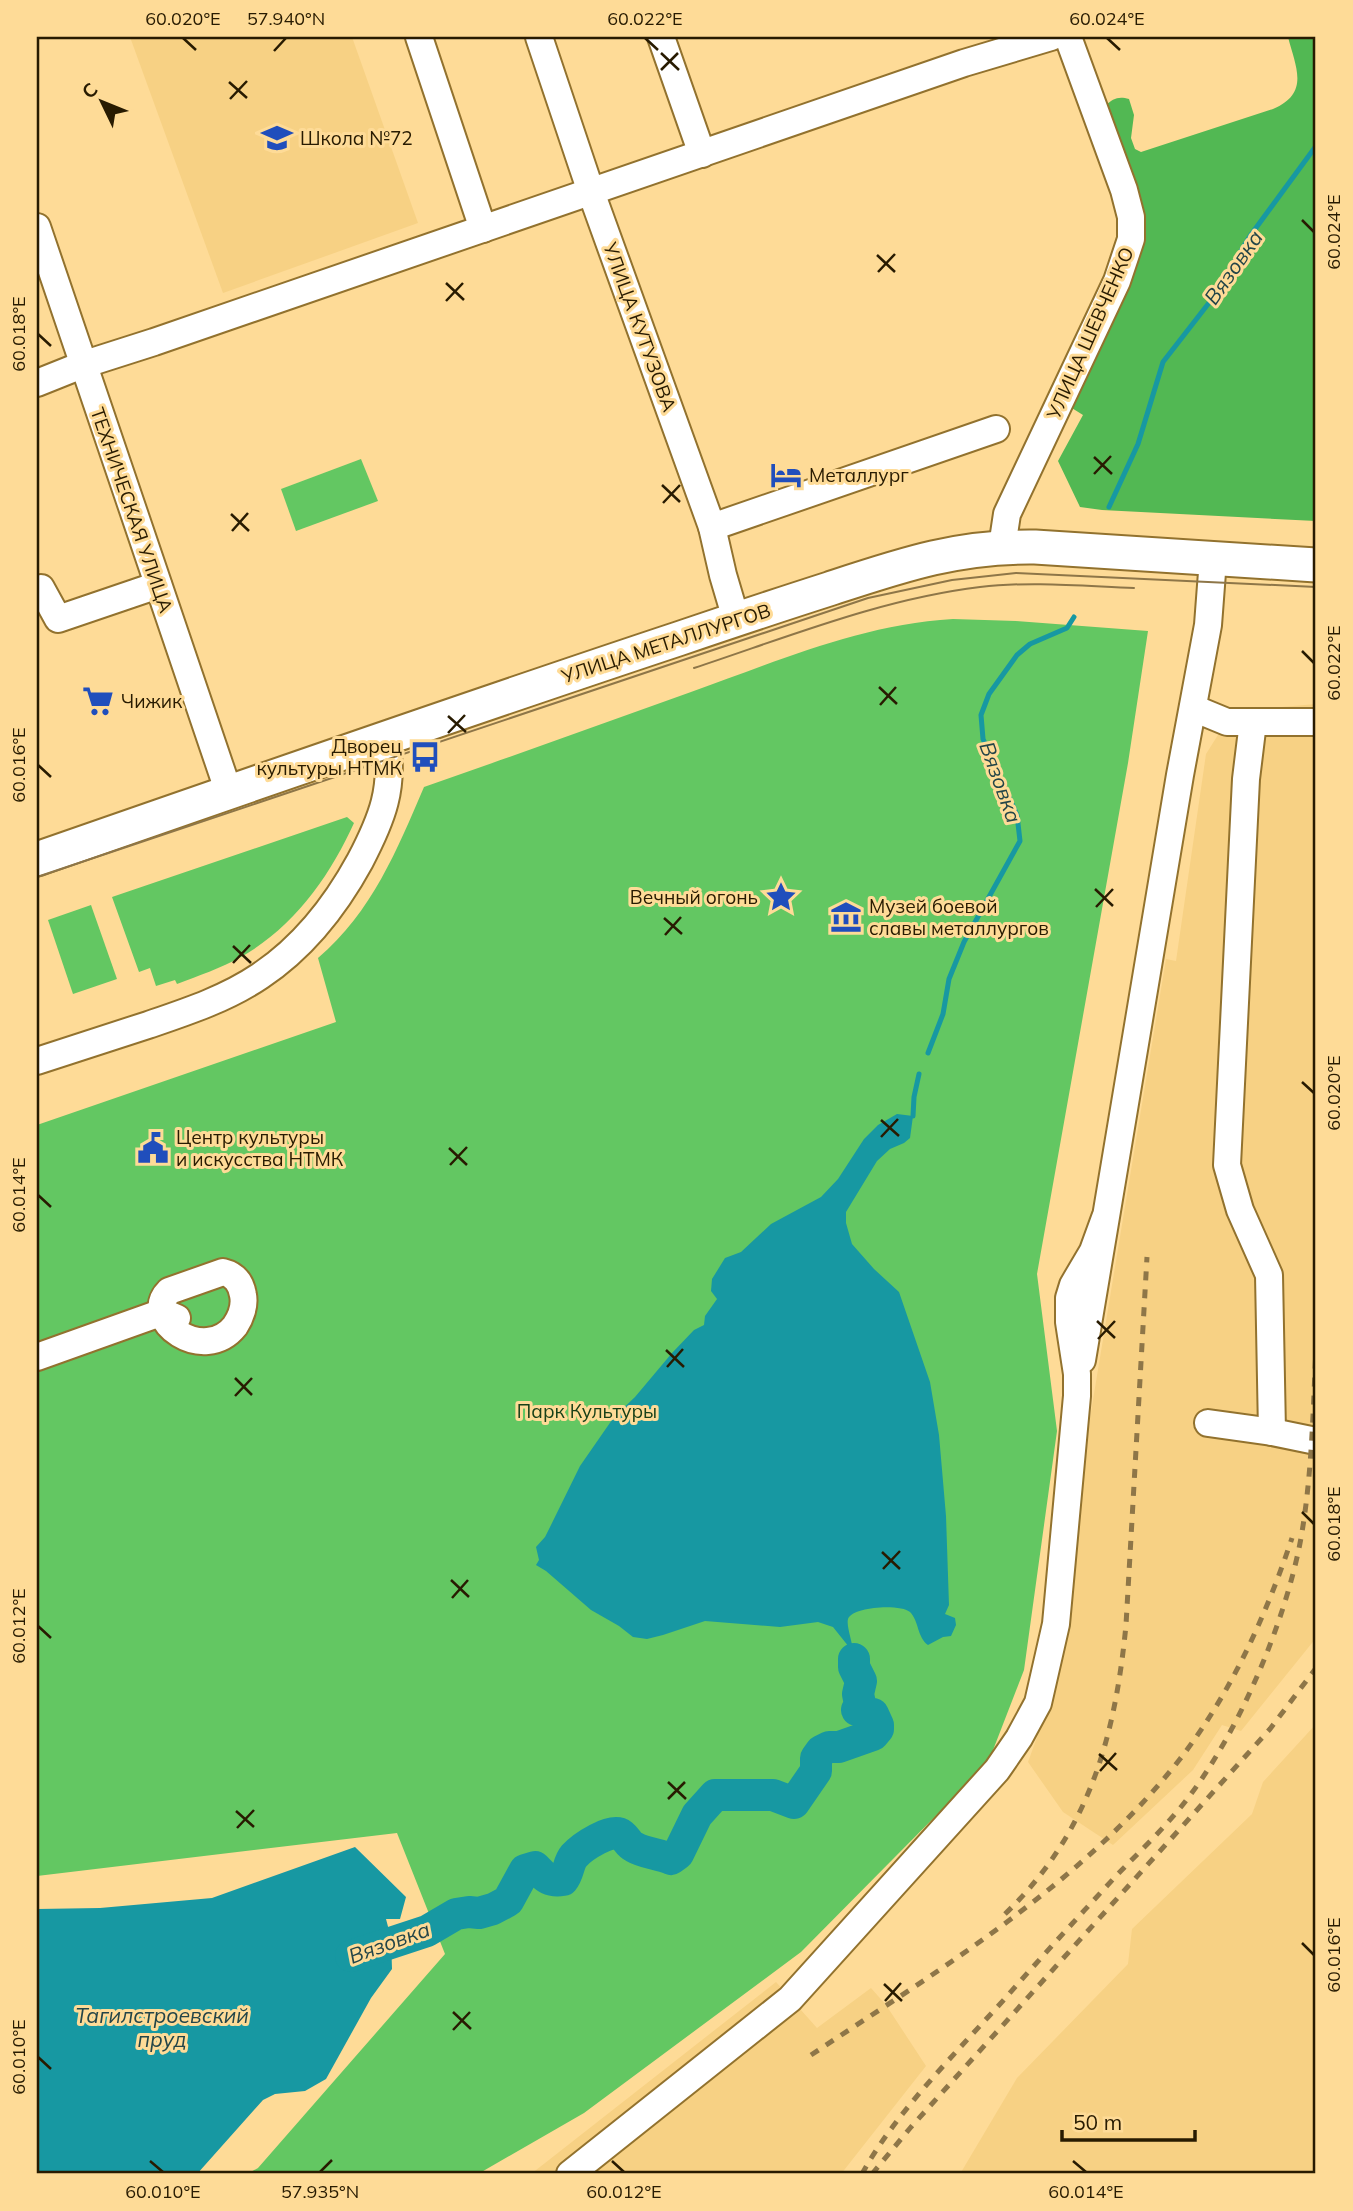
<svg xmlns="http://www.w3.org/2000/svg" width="1353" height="2211" font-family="Mulish,sans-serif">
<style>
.built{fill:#f7d184}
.green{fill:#63c762}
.forest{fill:#52b853}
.water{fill:#1798a2}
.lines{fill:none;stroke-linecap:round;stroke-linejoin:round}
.stream{stroke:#1798a2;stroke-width:5}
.river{stroke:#1798a2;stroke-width:32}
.minor-casing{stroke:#92722e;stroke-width:30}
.major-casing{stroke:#92722e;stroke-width:37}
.minor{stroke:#fff;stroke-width:26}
.major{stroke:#fff;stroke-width:33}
.tram{stroke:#8e7648;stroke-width:2}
.rail{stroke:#8e7648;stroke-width:5;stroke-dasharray:9 9;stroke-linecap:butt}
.ticks{fill:none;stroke:#281b01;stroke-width:2.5}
.labels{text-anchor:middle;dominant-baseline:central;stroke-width:6;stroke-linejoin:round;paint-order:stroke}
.poi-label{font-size:19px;fill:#281b01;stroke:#fedb97;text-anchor:start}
.street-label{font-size:19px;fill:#281b01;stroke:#fedb97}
.park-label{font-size:19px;fill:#184018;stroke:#fedb97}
.water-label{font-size:21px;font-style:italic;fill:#234548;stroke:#fedb97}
.neatline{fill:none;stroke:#281b01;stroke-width:2.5}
.ticks-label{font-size:18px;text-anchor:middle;fill:#281b01}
</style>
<rect width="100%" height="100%" fill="#fedb97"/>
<!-- built -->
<g class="built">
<path d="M 130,37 L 352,37 L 418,223 L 223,293 Z"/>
<path d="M 1316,704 L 1316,1638 L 1241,1731 L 1222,1725 L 1193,1770 L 1113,1845 L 1063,1812 L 1028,1762 L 1055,1688 L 1069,1623 L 1090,1418 L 1166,959 L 1176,961 L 1206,754 L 1233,711 Z"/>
<path d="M 1316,1724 L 1316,2174 L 960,2174 L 1017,2078 L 1128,1964 L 1132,1929 L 1252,1814 L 1263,1782 Z"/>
<path d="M 776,1982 L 817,2028 L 871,1988 L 886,2005 L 926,2066 L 841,2174 L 531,2174 Z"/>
</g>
<!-- green -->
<g class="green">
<path d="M 361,459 L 378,501 L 296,531 L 281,489 Z"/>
<path d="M 953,619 L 1016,621 L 1148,631 L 1128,763 L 1037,1274 L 1057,1431 L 1024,1670 L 988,1763 L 801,1952 L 584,2113 L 478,2174 L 247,2174 L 258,2168 L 445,1954 L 397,1833 L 37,1876 L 37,1125 L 336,1022 L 318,958 C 372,912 397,850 424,787 C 513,756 602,724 691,692 C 779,661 858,625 953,619 Z"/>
<path d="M 347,817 L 354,823 C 330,876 294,927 241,957 C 221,968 198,976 177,984 L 175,980 L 156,986 L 150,968 L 139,972 L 112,897 Z"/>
<path d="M 91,905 L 117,979 L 73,994 L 48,920 Z"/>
</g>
<!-- forest -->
<path class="forest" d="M 1288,37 L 1316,37 L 1316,521 L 1102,510 L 1080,507 L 1058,461 L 1083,415 L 1067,405 L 1137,258 L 1105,106 C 1113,98 1119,96 1129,99 L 1134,115 L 1131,138 L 1135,149 L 1141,152 L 1273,109 C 1310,93 1296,68 1288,37 Z"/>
<!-- water -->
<g class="water">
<path d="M 897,1114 L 913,1116 L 910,1138 L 904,1143 L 890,1149 L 877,1161 L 846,1212 L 846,1223 L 852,1244 L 874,1269 L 899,1292 L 930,1382 L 939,1435 L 946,1516 L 949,1605 L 945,1614 L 955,1618 L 956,1625 L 951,1636 L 943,1637 L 928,1645 C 917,1637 919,1621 910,1612 C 901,1604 853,1606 848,1619 C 846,1626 853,1643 853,1652 L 833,1627 L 818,1622 L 780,1627 L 705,1621 L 663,1635 L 647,1639 L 633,1637 L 619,1626 L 591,1610 L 546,1571 L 536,1565 L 539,1560 L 536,1547 L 545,1537 L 551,1525 L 580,1466 L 614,1417 L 635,1397 L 672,1353 L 694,1330 L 704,1325 L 705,1316 L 717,1299 L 711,1291 L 712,1279 L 725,1258 L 741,1252 L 771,1224 L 821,1197 L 838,1179 L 864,1139 L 878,1125 Z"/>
<path d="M 355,1847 L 406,1897 L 400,1919 L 386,1919 L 391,1938 L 392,1969 L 371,1998 L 326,2079 L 305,2091 L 275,2094 L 263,2100 L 197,2174 L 37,2174 L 37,1909 L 100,1908 L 212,1898 Z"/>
</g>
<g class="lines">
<!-- stream -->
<g class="stream">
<path d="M 1109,507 L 1138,444 L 1163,362 L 1212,299 L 1250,236 L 1316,146"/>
<path d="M 928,1053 L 943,1014 L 949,979 L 964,942 L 1020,841 L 1017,815 L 983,739 L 981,715 L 989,694 L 1017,655 L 1030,644 L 1067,628 L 1074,617"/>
<path d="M 913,1116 L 914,1097 L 919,1074"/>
</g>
<!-- river -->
<path class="river" d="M 351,1956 L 427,1931 L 456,1914 L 469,1912 L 479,1913 L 493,1909 L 508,1901 L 525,1870 L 535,1867 C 545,1877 548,1882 563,1880 C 569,1873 568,1863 574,1856 C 582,1847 612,1827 622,1835 C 627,1839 628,1844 634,1847 C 644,1853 659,1854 671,1859 L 678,1854 L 697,1815 L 715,1795 L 773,1795 L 794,1803 L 816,1771 L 816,1758 L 821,1751 L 829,1747 L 839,1747 L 873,1735 L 878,1729 L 878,1725 L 873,1714 L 857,1710 L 860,1704 L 858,1694 L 861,1681 L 854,1667 L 854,1659"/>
<defs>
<g id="minor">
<path d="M 419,37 L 483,229"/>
<path d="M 539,37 L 591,192 L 712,527 L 723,575 L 736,619"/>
<path d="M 661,37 L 702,154"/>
<path d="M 37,227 L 229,793"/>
<path d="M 37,383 L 82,365 L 154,342 L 964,63 L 1051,37"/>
<path d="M 712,527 L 996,429"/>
<path d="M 1002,547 L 1007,514 L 1117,281 L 1131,239 L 1131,217 L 1124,190 L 1068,37"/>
<path d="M 41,588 L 58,619 L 158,585"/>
<path d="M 1193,708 L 1227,722 L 1316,722"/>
<path d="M 1253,722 L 1246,779 L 1227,1165 L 1240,1210 L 1269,1275 L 1272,1432"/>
<path d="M 37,1061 C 74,1049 111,1037 148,1025 C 186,1012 226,999 260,976 C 302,948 336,905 360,861 C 382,819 395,787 386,740"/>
<path d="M 223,1272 C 235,1275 241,1283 243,1295 C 245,1305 241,1317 235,1326 C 204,1365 140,1320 169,1291 Z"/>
<path d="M 37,1357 L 163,1312 L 177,1318"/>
<path d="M 1082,1360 L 1180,775 L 1208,625 L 1213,559"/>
<path d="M 1208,1423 L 1272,1432 L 1316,1441"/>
<path d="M 570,2174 L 790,1999 L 997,1770 L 1019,1738 L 1038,1703 L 1056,1624 L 1077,1396 L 1077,1374 L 1069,1322 L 1069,1298 L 1073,1285 L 1093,1251 L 1105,1218"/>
</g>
<path id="major" d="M 37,859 C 250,785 464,710 678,639 C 728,622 779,605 829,589 C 902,565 957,546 1035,547 L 1316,565"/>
</defs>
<!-- minor casing -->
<use href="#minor" class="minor-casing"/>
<!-- major casing -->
<use href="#major" class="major-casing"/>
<!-- minor -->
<use href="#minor" class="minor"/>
<!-- major -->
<use href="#major" class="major"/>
<!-- tram -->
<g class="tram">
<path d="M 694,668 C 788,637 881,599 980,587 C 1031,581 1083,586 1134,588"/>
<path d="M 37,877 L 868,598 L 952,580 L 1016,573 L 1316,587"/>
</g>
<!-- rail -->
<g class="rail">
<path d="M 1005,1914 C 1089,1833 1115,1738 1126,1625 L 1147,1257"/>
<path d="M 811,2055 C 942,1968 1082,1884 1180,1759 C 1231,1693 1266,1616 1292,1538"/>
<path d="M 862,2174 C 896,2111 961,2048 1009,1994 C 1044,1954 1080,1915 1116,1876 C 1141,1850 1169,1824 1191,1794 C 1241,1727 1286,1620 1301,1538 C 1312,1475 1313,1411 1316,1348"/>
<path d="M 872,2174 L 911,2127 L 1270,1729 L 1316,1668"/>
</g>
</g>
<!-- ticks -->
<path class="ticks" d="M 183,38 L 196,50M 645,38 L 658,50M 1107,38 L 1120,50M 274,51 L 286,38M 661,53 L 679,70M 661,70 L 678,53M 229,82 L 247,98M 230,99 L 247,81M 1302,220 L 1314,232M 877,255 L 895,272M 878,272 L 895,254M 446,283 L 464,300M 446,301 L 463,283M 38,334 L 51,346M 1094,457 L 1112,474M 1094,474 L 1111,456M 662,485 L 680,502M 663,503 L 680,485M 231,514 L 249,531M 232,531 L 248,513M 1302,651 L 1314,663M 879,687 L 897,704M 880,705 L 896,687M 448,716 L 466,732M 448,733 L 465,715M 38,765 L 51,777M 1095,889 L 1113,906M 1096,907 L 1113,889M 664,918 L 682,934M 665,935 L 681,917M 233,946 L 251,963M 233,963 L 250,945M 1302,1082 L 1314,1093M 881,1120 L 899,1136M 881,1137 L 898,1119M 449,1148 L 467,1165M 450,1165 L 467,1147M 38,1195 L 51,1207M 1097,1321 L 1115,1338M 1098,1339 L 1115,1321M 666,1350 L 684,1367M 667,1367 L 683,1349M 235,1378 L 252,1395M 235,1396 L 252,1378M 1302,1512 L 1314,1524M 882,1552 L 900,1569M 883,1569 L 900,1551M 451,1580 L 469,1597M 452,1598 L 468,1580M 38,1626 L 51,1638M 1099,1754 L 1117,1770M 1100,1771 L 1116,1753M 668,1782 L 686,1799M 668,1799 L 685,1782M 236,1811 L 254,1827M 237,1828 L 254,1810M 1302,1943 L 1314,1955M 884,1984 L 902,2001M 885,2001 L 901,1983M 453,2012 L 471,2029M 453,2030 L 470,2012M 38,2057 L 51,2069M 150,2161 L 163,2172M 612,2161 L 624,2172M 1073,2161 L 1086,2172M 320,2172 L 332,2160"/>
<!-- icons -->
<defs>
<symbol id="school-bare" viewBox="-9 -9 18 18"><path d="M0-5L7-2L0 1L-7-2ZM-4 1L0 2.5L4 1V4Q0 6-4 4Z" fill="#204ebc" stroke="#fedb97" stroke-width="2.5" paint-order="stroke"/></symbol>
<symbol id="hotel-bare" viewBox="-9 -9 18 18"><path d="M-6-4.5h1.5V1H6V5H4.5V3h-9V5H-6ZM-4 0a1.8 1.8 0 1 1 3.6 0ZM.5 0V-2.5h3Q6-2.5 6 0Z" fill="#204ebc" stroke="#fedb97" stroke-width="2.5" paint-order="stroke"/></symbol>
<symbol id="supermarket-bare" viewBox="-9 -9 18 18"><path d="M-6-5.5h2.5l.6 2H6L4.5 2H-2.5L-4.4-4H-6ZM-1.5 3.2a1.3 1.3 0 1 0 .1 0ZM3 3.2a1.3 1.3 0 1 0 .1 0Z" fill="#204ebc" stroke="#fedb97" stroke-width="2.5" paint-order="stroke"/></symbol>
<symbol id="bus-bare" viewBox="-9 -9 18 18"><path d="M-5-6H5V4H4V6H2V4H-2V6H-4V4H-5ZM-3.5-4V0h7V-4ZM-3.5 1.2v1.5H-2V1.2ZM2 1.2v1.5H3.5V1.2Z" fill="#204ebc" stroke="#fedb97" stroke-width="2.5" paint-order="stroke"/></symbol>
<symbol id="sight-bare" viewBox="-9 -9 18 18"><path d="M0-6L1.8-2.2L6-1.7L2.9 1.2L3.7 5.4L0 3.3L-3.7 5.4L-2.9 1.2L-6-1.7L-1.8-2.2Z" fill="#204ebc" stroke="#fedb97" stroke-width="2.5" paint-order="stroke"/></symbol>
<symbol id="museum-bare" viewBox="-9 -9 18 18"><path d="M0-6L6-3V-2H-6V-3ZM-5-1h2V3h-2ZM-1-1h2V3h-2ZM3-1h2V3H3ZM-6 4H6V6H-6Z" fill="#204ebc" stroke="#fedb97" stroke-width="2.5" paint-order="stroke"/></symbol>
<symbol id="civic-bare" viewBox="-9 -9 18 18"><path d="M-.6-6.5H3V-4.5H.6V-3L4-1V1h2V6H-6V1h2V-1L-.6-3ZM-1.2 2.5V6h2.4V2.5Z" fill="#204ebc" stroke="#fedb97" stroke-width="2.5" paint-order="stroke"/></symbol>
</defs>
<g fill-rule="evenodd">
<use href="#school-bare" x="255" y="116" width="44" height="44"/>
<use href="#hotel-bare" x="764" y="453" width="44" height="44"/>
<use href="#supermarket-bare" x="76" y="679" width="44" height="44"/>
<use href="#bus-bare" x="403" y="735" width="44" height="44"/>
<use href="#sight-bare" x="759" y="875" width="44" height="44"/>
<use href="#museum-bare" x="824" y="895" width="44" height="44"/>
<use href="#civic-bare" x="131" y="1126" width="44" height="44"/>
</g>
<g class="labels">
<!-- poi labels -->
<g class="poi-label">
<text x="300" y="138">Школа №72</text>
<text x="809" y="475">Металлург</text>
<text x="121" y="701">Чижик</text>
<text x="402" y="746" text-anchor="end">Дворец<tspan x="402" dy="22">культуры НТМК</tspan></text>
<text x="758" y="897" text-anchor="end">Вечный огонь</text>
<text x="869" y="906">Музей боевой<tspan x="869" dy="22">славы металлургов</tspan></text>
<text x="176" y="1137">Центр культуры<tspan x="176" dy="22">и искусства НТМК</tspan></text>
</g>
<!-- street labels -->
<g class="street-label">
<text transform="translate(640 327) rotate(70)">УЛИЦА КУТУЗОВА</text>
<text transform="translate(1090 333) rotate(-66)">УЛИЦА ШЕВЧЕНКО</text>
<text transform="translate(132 510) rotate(71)">ТЕХНИЧЕСКАЯ УЛИЦА</text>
<text transform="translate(666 643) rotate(-18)">УЛИЦА МЕТАЛЛУРГОВ</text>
</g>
<!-- park labels -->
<g class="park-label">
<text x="587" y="1411">Парк Культуры</text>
</g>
<!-- water labels -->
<g class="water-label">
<text transform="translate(1233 267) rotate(-55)">Вязовка</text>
<text transform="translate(1001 782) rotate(70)">Вязовка</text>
<text transform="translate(389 1942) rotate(-20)">Вязовка</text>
<text x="162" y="2015">Тагилстроевский<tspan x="162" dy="24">пруд</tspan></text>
</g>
</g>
<!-- border -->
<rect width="1353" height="2211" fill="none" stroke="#fedb97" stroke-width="77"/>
<!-- north arrow -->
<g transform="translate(102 102) rotate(313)" stroke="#fedb97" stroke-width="5" paint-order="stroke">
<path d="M0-5L12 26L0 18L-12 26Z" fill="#281b01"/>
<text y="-10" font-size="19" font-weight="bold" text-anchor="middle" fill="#281b01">С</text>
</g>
<!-- scale -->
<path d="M1062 2130v10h133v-10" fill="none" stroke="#281b01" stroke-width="3.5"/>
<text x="1073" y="2130" font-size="21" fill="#281b01" stroke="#fedb97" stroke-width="5" paint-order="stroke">50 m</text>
<rect x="38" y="38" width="1276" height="2134" class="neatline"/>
<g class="ticks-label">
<text x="183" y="25">60.020°E</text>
<text x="286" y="25">57.940°N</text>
<text x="645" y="25">60.022°E</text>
<text x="1107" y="25">60.024°E</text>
<text transform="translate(1334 232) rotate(-90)" y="6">60.024°E</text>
<text transform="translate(19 334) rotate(-90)" y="6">60.018°E</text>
<text transform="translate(1334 663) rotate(-90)" y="6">60.022°E</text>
<text transform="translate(19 765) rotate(-90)" y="6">60.016°E</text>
<text transform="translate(1334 1093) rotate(-90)" y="6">60.020°E</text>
<text transform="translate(19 1195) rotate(-90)" y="6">60.014°E</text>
<text transform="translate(1334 1524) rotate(-90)" y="6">60.018°E</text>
<text transform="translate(19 1626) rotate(-90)" y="6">60.012°E</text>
<text transform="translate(1334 1955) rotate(-90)" y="6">60.016°E</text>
<text transform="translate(19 2057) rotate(-90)" y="6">60.010°E</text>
<text x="163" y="2198">60.010°E</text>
<text x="320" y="2198">57.935°N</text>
<text x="624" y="2198">60.012°E</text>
<text x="1086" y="2198">60.014°E</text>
</g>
</svg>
